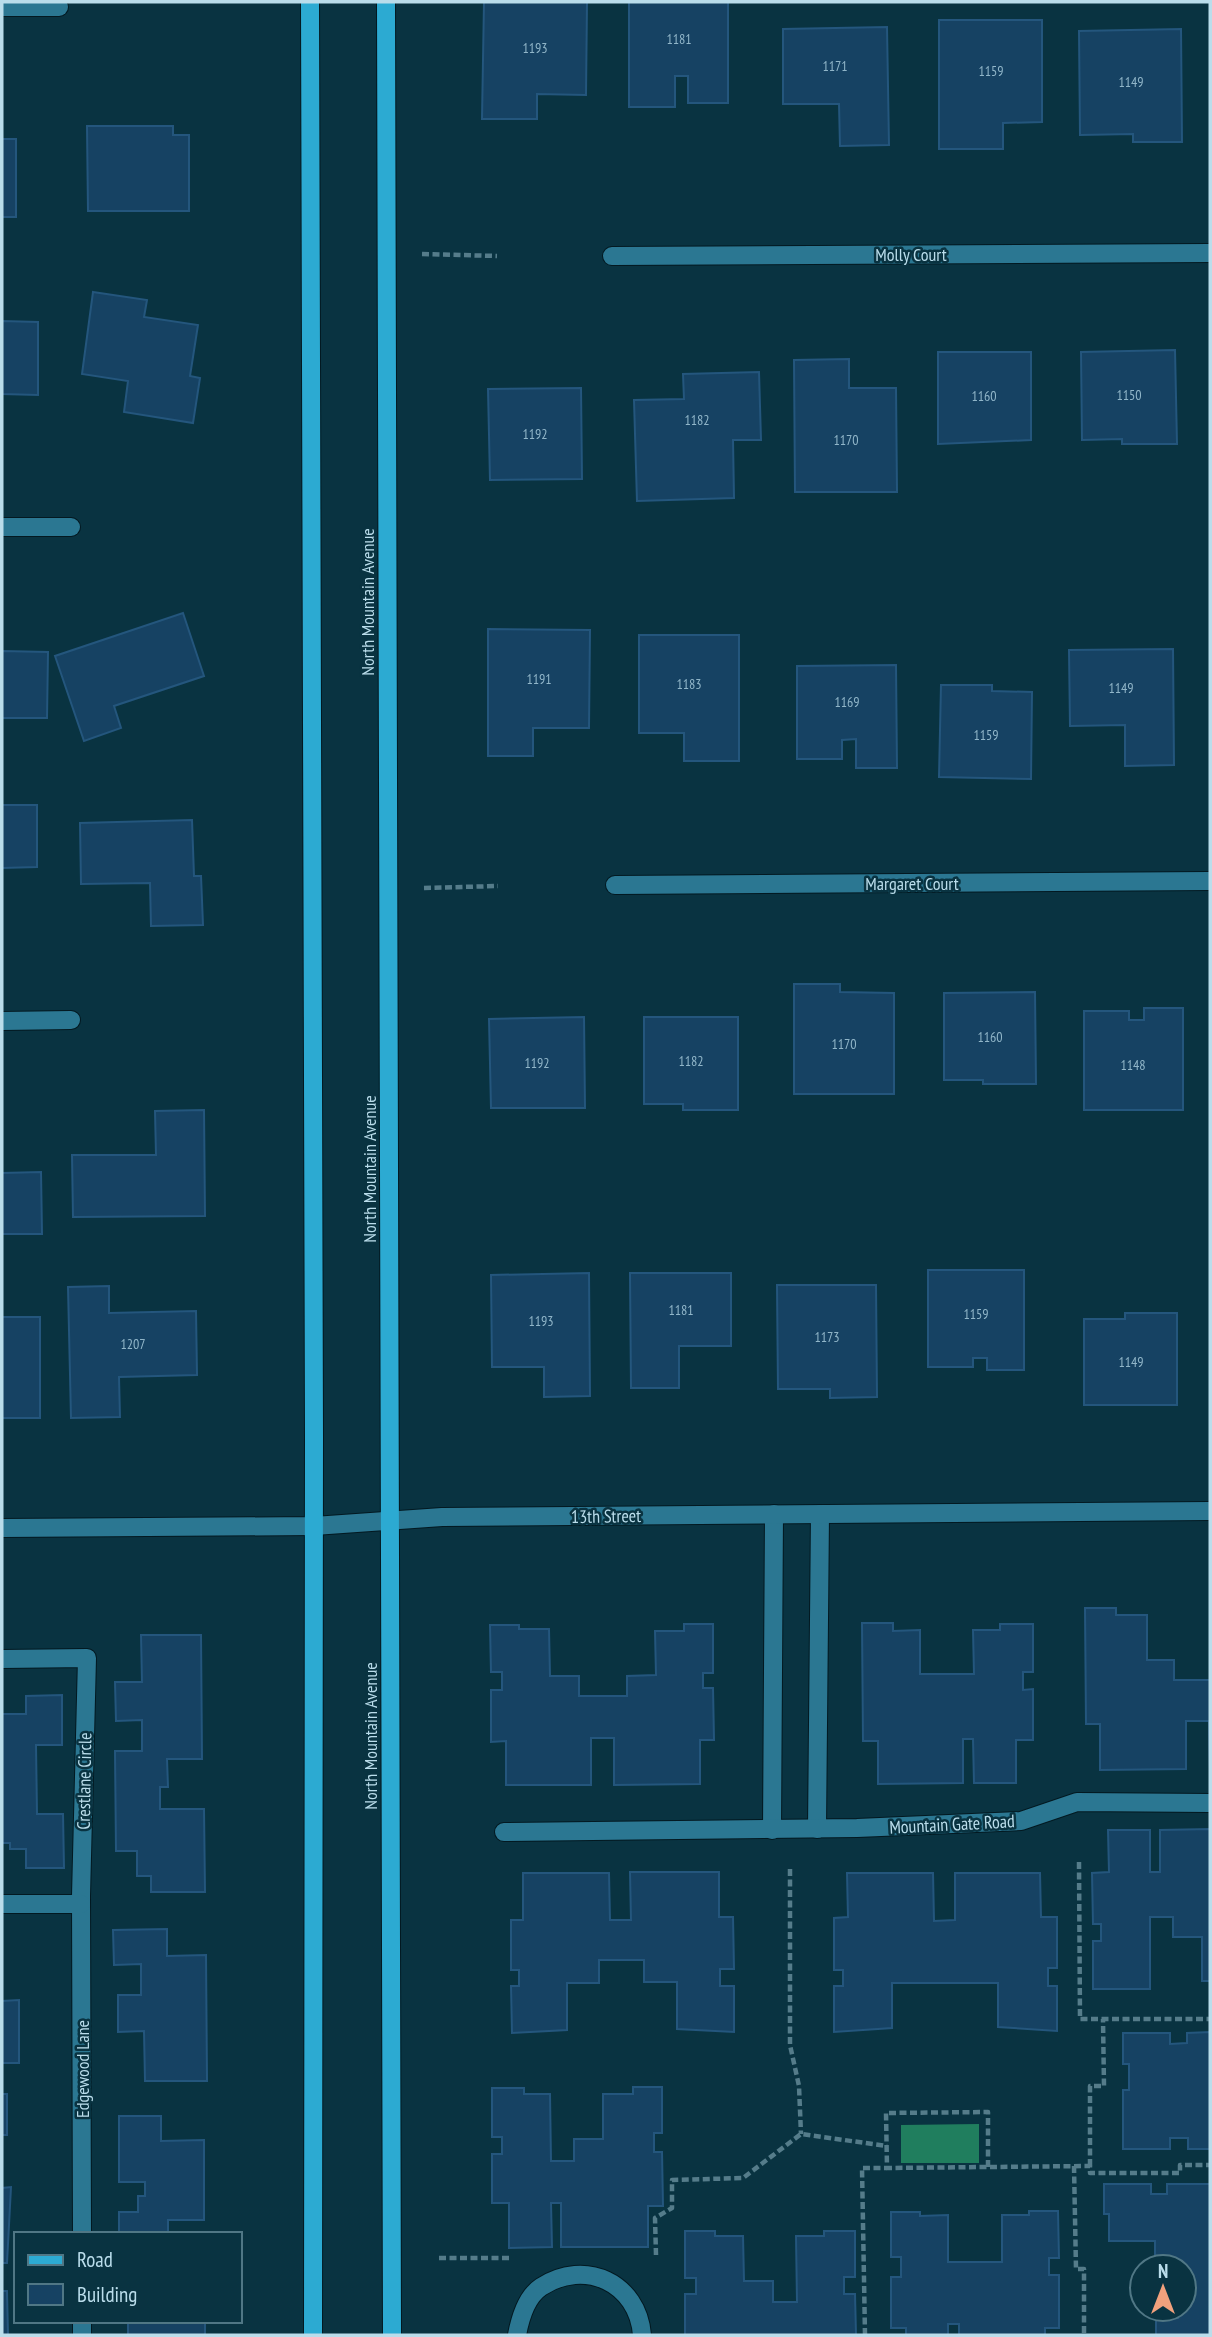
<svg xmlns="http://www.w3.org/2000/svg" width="1212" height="2337" font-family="'PT Sans Narrow',sans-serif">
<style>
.water{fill:#207e5e}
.building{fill:#164263;stroke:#24567d;stroke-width:2}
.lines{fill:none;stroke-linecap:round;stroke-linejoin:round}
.minor-casing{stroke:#031921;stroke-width:20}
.tertiary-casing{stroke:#031921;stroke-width:20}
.primary-casing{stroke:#031921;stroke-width:20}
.path{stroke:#557c8a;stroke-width:4.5;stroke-dasharray:7 3.5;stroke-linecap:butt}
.minor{stroke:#2b7792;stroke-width:18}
.tertiary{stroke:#2b7792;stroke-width:18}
.primary{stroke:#2caad2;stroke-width:18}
.labels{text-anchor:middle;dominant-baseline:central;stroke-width:5;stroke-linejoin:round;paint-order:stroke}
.number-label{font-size:14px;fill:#91b6c9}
.street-label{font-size:18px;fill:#baddeb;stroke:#093341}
</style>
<rect width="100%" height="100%" fill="#093341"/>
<!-- water -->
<path class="water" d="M 979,2124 L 979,2163 L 901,2163 L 901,2125 Z"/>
<!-- building -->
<g class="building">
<path d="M 484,2 L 587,2 L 586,95 L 537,94 L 537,119 L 482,119 Z"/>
<path d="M 629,2 L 728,2 L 728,103 L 688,103 L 688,76 L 675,76 L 675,107 L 629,107 Z"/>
<path d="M 939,20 L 1042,20 L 1042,122 L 1003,123 L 1003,149 L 939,149 Z"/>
<path d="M 887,27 L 889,145 L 840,146 L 839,104 L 783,104 L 783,29 Z"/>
<path d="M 1181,29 L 1182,142 L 1133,142 L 1133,134 L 1080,135 L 1079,31 Z"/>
<path d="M 87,126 L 173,126 L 173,135 L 189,135 L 189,211 L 88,211 Z"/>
<rect x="2" y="139" width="14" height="78"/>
<path d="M 93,292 L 147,300 L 144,317 L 198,325 L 190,376 L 200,378 L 193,423 L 124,412 L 128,381 L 82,374 Z"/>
<path d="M 2,321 L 38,322 L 38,395 L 2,394 Z"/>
<path d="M 1175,350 L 1177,444 L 1122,444 L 1122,439 L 1082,440 L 1081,352 Z"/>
<path d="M 938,352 L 1031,352 L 1031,440 L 938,444 Z"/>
<path d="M 849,359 L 849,388 L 896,388 L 897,492 L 795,492 L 794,360 Z"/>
<path d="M 759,372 L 761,440 L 733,440 L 734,498 L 637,501 L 634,400 L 684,399 L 683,374 Z"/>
<path d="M 581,388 L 582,479 L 490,480 L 488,389 Z"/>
<path d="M 183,613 L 204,676 L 114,706 L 121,728 L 84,741 L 55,656 Z"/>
<path d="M 488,629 L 590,630 L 589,728 L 533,728 L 533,756 L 488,756 Z"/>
<path d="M 639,635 L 739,635 L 739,761 L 684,761 L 684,733 L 639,733 Z"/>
<path d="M 1173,649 L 1174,765 L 1125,766 L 1125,725 L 1070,726 L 1069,650 Z"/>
<path d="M 2,651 L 48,652 L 47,718 L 2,718 Z"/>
<path d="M 896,665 L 897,768 L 856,768 L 856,739 L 842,740 L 842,759 L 797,759 L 797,666 Z"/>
<path d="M 941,685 L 992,685 L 992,691 L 1032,692 L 1031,779 L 939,777 Z"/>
<path d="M 2,805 L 37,805 L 37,867 L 2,868 Z"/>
<path d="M 192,820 L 194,876 L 201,876 L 203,925 L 151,926 L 150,883 L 81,884 L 80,823 Z"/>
<path d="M 794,984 L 840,984 L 840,992 L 894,993 L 894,1094 L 794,1094 Z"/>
<path d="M 1035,992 L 1036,1084 L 983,1084 L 983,1080 L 944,1080 L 944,993 Z"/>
<path d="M 1144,1008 L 1183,1008 L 1183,1110 L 1084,1110 L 1084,1011 L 1129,1011 L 1129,1020 L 1144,1020 Z"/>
<path d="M 584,1017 L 585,1108 L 491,1108 L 489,1019 Z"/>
<path d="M 644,1017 L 738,1017 L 738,1110 L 683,1110 L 683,1104 L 644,1104 Z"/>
<path d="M 204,1110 L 205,1216 L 73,1217 L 72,1155 L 156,1155 L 155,1111 Z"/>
<path d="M 41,1172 L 42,1234 L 2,1234 L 2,1173 Z"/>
<path d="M 928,1270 L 1024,1270 L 1024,1370 L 987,1370 L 987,1358 L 973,1358 L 973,1367 L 928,1367 Z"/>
<path d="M 589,1273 L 590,1396 L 544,1397 L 544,1367 L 492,1367 L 491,1275 Z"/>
<path d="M 630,1273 L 731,1273 L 731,1346 L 679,1346 L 679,1388 L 631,1388 Z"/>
<path d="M 777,1285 L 876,1285 L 877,1397 L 830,1398 L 830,1389 L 778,1389 Z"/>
<path d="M 109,1286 L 109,1313 L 196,1311 L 197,1375 L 119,1377 L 120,1417 L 71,1418 L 68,1287 Z"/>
<path d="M 1125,1313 L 1177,1313 L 1177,1405 L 1084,1405 L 1084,1319 L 1125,1319 Z"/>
<rect x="2" y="1317" width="38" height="101"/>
<path d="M 1085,1608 L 1116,1608 L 1116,1615 L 1147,1615 L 1147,1660 L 1174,1660 L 1174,1680 L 1210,1680 L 1210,1769 L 1209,1721 L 1186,1721 L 1186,1769 L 1100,1770 L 1100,1724 L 1086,1724 Z"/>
<path d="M 862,1623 L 893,1623 L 893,1631 L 920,1630 L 920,1674 L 974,1674 L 973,1630 L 1000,1630 L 1000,1624 L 1033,1624 L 1033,1672 L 1023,1672 L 1023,1690 L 1033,1689 L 1033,1740 L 1016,1740 L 1016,1783 L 974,1783 L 973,1739 L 963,1739 L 963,1783 L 878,1784 L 878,1741 L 863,1741 Z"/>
<path d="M 684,1624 L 713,1624 L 713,1673 L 703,1673 L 703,1688 L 713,1688 L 714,1740 L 700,1740 L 700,1784 L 614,1785 L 614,1738 L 591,1738 L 591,1785 L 506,1785 L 506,1741 L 491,1742 L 491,1690 L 502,1690 L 502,1672 L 491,1672 L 490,1625 L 519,1625 L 519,1629 L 549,1629 L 550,1676 L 579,1676 L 579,1696 L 627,1696 L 627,1676 L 656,1675 L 655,1631 L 684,1631 Z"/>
<path d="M 141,1635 L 201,1635 L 202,1759 L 167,1759 L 168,1787 L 160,1787 L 160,1809 L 204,1809 L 205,1892 L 151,1892 L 151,1876 L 137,1876 L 137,1851 L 116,1851 L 115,1751 L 142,1751 L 142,1720 L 116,1721 L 115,1682 L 142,1682 Z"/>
<path d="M 62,1695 L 62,1745 L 36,1745 L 37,1814 L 63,1814 L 64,1868 L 26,1868 L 26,1849 L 10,1849 L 10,1843 L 2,1843 L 2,1714 L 26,1714 L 26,1696 Z"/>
<path d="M 1210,1829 L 1210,1981 L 1202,1981 L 1202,1937 L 1173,1937 L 1173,1917 L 1150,1917 L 1150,1989 L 1093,1989 L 1093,1941 L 1101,1941 L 1101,1924 L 1093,1924 L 1092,1873 L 1109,1872 L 1108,1830 L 1150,1830 L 1150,1872 L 1160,1872 L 1160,1830 Z"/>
<path d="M 630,1872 L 719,1872 L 719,1917 L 733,1917 L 734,1969 L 720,1969 L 720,1986 L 734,1986 L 734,2032 L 677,2029 L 677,1982 L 644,1982 L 644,1960 L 599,1960 L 599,1983 L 567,1983 L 567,2030 L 512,2033 L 511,1986 L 519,1986 L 519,1970 L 511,1970 L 511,1920 L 523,1920 L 523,1873 L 609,1873 L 610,1920 L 631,1920 Z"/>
<path d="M 847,1873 L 933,1873 L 934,1921 L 955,1920 L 955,1873 L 1040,1873 L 1041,1917 L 1057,1917 L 1057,1968 L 1048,1968 L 1048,1986 L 1057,1986 L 1057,2031 L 998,2027 L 998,1983 L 892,1983 L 892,2028 L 834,2032 L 834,1986 L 843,1986 L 843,1970 L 834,1970 L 834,1918 L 848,1917 Z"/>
<path d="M 167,1929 L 167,1956 L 206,1955 L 207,2081 L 145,2081 L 144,2031 L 118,2032 L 118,1995 L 141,1995 L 141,1964 L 114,1965 L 113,1930 Z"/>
<path d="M 19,2000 L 19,2063 L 2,2063 L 2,2001 Z"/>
<path d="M 1210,2032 L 1210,2149 L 1188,2149 L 1188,2138 L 1170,2138 L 1170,2149 L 1123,2149 L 1123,2090 L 1129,2090 L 1129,2064 L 1123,2064 L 1123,2033 L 1170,2033 L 1170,2044 L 1187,2043 L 1187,2033 Z"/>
<path d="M 633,2087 L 662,2087 L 662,2133 L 654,2133 L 654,2152 L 662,2152 L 663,2206 L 648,2206 L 648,2247 L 561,2247 L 561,2203 L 551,2203 L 552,2247 L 509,2248 L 509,2203 L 492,2203 L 492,2154 L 502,2154 L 502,2137 L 492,2137 L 492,2088 L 524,2088 L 524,2094 L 550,2094 L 551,2161 L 574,2161 L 574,2139 L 603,2139 L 603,2094 L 633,2094 Z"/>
<rect x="2" y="2094" width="5" height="41"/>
<path d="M 119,2116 L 161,2116 L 161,2141 L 204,2140 L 204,2220 L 168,2220 L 168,2234 L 119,2234 L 119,2212 L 138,2212 L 138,2196 L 145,2196 L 145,2182 L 119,2182 Z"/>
<path d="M 1104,2184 L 1151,2184 L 1151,2194 L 1167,2194 L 1167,2184 L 1210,2184 L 1210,2335 L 1156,2335 L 1156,2318 L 1178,2318 L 1178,2309 L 1184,2309 L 1184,2267 L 1155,2267 L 1155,2241 L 1109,2241 L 1109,2214 L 1104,2214 Z"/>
<path d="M 11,2187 L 7,2263 L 2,2263 L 2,2188 Z"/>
<path d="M 1029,2211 L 1058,2211 L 1059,2258 L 1049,2258 L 1049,2275 L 1059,2275 L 1059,2328 L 1045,2328 L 1045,2335 L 959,2335 L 959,2324 L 948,2324 L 948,2335 L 906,2335 L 906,2328 L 891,2328 L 891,2277 L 901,2277 L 901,2257 L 891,2257 L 891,2212 L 920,2212 L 920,2216 L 948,2215 L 948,2262 L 1002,2262 L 1002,2215 L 1029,2215 Z"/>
<path d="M 685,2231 L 715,2231 L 715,2236 L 743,2236 L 744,2281 L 773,2281 L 773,2302 L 797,2302 L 796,2236 L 824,2236 L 824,2231 L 855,2231 L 855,2277 L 844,2277 L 844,2294 L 855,2294 L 856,2335 L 685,2335 L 685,2294 L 696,2294 L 696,2278 L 685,2278 Z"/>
<path d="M 2,2291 L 7,2291 L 8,2335 L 2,2335 Z"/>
<rect x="128" y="2321" width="77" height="14"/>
</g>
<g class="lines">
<defs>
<g id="minor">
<path d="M 2,7 L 59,7"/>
<path d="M 612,256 L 1210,253"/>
<path d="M 2,527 L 71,527"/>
<path d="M 615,885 L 1210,881"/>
<path d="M 2,1021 L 71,1020"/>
<path d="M 2,1659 L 87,1658 L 81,1896 L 82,2234"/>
<path d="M 817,1829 L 820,1514"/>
<path d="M 772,1830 L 774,1514"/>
<path d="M 504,1832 L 857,1828 L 1021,1821 L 1077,1802 L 1210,1803"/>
<path d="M 2,1904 L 81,1904"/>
<path d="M 82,2321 L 82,2335"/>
<path d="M 517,2335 C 520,2319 526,2297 541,2287 C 585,2258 638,2283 642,2335"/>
</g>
<path id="tertiary" d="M 2,1528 L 314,1526 L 442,1517 L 1210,1511"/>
<g id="primary">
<path d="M 310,2 L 314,1436 L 313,2335"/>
<path d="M 386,2 L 392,2335"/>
</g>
</defs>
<!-- minor casing -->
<use href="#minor" class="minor-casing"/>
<!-- tertiary casing -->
<use href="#tertiary" class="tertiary-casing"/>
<!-- primary casing -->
<use href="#primary" class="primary-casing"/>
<!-- path -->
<g class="path">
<path d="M 422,254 L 497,256"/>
<path d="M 424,888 L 498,886"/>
<path d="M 1079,1862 L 1080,2019 L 1210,2019"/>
<path d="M 790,1869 L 790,2045 L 799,2086 L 801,2134"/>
<path d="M 1074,2166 L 1076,2269 L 1084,2269 L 1084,2335"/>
<path d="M 1090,2166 L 1090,2086 L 1104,2086 L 1103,2019"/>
<path d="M 988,2167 L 988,2112 L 886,2113 L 887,2168 L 1090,2166 L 1090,2173 L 1180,2173 L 1180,2165 L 1210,2165"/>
<path d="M 656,2255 L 655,2218 L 672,2208 L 672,2180 L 743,2178 L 801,2134 L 887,2146"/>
<path d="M 439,2258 L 512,2258"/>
<path d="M 865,2335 L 862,2168 L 887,2168"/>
</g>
<!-- minor -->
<use href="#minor" class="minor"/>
<!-- tertiary -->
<use href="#tertiary" class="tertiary"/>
<!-- primary -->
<use href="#primary" class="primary"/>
</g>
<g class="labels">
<!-- number labels -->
<g class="number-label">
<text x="679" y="39">1181</text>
<text x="535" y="48">1193</text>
<text x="835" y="66">1171</text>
<text x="991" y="71">1159</text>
<text x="1131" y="82">1149</text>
<text x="1129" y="395">1150</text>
<text x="984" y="396">1160</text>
<text x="697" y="420">1182</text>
<text x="535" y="434">1192</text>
<text x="846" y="440">1170</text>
<text x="539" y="679">1191</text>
<text x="689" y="684">1183</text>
<text x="1121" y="688">1149</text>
<text x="847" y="702">1169</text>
<text x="986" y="735">1159</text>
<text x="990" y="1037">1160</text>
<text x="844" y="1044">1170</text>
<text x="691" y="1061">1182</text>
<text x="537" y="1063">1192</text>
<text x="1133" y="1065">1148</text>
<text x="681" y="1310">1181</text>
<text x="976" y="1314">1159</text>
<text x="541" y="1321">1193</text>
<text x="827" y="1337">1173</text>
<text x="133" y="1344">1207</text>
<text x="1131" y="1362">1149</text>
</g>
<!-- street labels -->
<g class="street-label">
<text x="911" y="254">Molly Court</text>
<text transform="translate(367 602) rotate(-90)">North Mountain Avenue</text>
<text x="912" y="883">Margaret Court</text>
<text transform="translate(369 1169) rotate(-90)">North Mountain Avenue</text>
<text transform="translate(606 1516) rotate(-1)">13th Street</text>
<text transform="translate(370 1736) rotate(-90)">North Mountain Avenue</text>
<text transform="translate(84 1781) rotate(-89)">Crestlane Circle</text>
<text transform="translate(952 1824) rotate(-3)">Mountain Gate Road</text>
<text transform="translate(82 2069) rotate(-90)">Edgewood Lane</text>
</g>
</g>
<!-- border -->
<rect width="1212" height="2337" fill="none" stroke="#baddeb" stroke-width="7"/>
<!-- legend -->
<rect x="14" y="2232" width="228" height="91" fill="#093341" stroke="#507785" stroke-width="2"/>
<rect x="28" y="2255" width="35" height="10" fill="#2caad2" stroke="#507785" stroke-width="2"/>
<text x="77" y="2267" font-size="21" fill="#baddeb">Road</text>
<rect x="28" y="2284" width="35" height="21" fill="#164263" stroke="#507785" stroke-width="2"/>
<text x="77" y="2302" font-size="21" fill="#baddeb">Building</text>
<!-- north arrow -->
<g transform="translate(1163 2288)"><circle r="33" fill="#093341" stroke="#507785" stroke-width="2"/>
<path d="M0-5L12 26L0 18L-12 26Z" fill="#f1a17d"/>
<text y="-10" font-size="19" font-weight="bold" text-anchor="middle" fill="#baddeb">N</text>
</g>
</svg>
